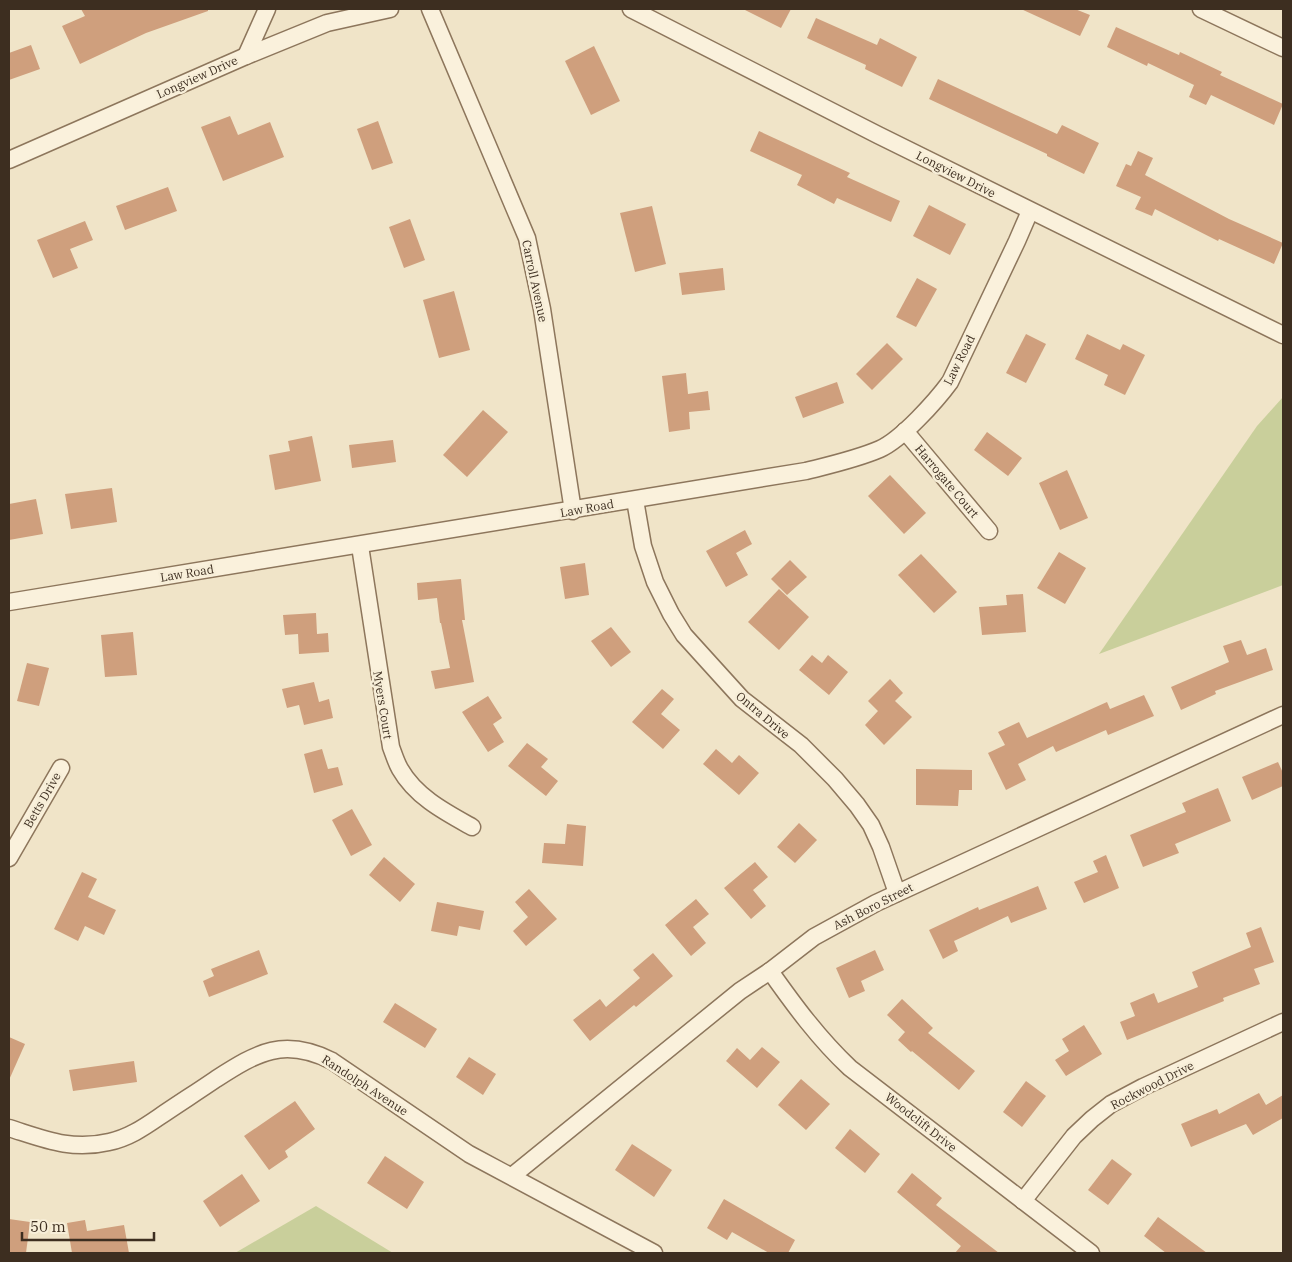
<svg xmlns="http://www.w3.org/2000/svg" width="1292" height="1262" font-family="'IBM Plex Serif',serif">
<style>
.green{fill:#c9cf9b}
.building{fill:#cf9f7d}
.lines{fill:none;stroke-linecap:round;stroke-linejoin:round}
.minor-casing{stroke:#8d765c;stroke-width:19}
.minor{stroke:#faf1dc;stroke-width:16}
.labels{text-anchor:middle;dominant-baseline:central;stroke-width:5;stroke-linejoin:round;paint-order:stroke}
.street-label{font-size:12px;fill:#3d2e20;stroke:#f7eed8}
</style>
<rect width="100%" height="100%" fill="#f0e4c8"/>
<!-- green -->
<g class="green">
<path d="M 1283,397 L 1283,585 L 1099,654 L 1257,426 Z"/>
<path d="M 316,1206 L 393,1253 L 235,1253 Z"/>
</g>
<!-- building -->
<g class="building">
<path d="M 81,9 L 208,9 L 208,11 L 146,33 L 80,64 L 62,26 L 85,16 Z"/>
<path d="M 743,9 L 791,9 L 781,28 Z"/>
<path d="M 1021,9 L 1075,9 L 1090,15 L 1080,36 Z"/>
<path d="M 816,18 L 877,45 L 880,38 L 917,57 L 902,87 L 865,69 L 866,65 L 807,38 Z"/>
<path d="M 1116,27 L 1179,55 L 1180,52 L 1222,72 L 1220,75 L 1283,104 L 1274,125 L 1211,95 L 1206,105 L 1189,97 L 1194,85 L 1148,63 L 1147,66 L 1107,47 Z"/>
<path d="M 31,45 L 40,69 L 9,80 L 9,53 Z"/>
<path d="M 594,46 L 620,101 L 591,115 L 565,61 Z"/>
<path d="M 938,79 L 1057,134 L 1062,125 L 1099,143 L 1084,174 L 1047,156 L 1047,154 L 929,99 Z"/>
<path d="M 230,116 L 238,135 L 270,122 L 284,157 L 223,181 L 201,127 Z"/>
<path d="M 378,121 L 393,163 L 372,170 L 357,129 Z"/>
<path d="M 759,131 L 850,173 L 847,177 L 900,201 L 891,222 L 837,198 L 834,204 L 797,185 L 802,175 L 750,151 Z"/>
<path d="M 1138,151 L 1153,158 L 1145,175 L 1229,219 L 1283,243 L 1274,264 L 1219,239 L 1218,241 L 1155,209 L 1152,216 L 1135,209 L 1141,197 L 1116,186 L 1126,164 L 1131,166 Z"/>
<path d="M 168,187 L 177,211 L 125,230 L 116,206 Z"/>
<path d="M 929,205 L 966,224 L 950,255 L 913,236 Z"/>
<path d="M 652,206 L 666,264 L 635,272 L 620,213 Z"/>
<path d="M 410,219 L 425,260 L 404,268 L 389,227 Z"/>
<path d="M 85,221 L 93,240 L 70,249 L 78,268 L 53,278 L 37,240 Z"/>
<path d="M 723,268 L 725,290 L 682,295 L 679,273 Z"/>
<path d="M 917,278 L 937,289 L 916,327 L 896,317 Z"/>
<path d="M 454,291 L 470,350 L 439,358 L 423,300 Z"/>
<path d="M 1026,334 L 1046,344 L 1026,383 L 1006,373 Z"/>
<path d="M 1087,334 L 1120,350 L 1123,344 L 1145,355 L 1125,395 L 1104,385 L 1108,375 L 1075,359 Z"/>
<path d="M 887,343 L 903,359 L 872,390 L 856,374 Z"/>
<path d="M 686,373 L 688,394 L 708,391 L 710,410 L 689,412 L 690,429 L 669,432 L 662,376 Z"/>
<path d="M 837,382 L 844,403 L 803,418 L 795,397 Z"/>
<path d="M 483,410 L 508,432 L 467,477 L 443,455 Z"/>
<path d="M 987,432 L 1022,458 L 1008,476 L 974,450 Z"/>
<path d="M 312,436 L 321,481 L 275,490 L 269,455 L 290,451 L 288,441 Z"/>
<path d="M 393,440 L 396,462 L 352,468 L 349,445 Z"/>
<path d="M 1067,470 L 1088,518 L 1060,530 L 1039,483 Z"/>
<path d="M 890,475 L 926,513 L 904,534 L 868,496 Z"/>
<path d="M 112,488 L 117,522 L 71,529 L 65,494 Z"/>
<path d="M 36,499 L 43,534 L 9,540 L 9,504 Z"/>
<path d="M 745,530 L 752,544 L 736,553 L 748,575 L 726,587 L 706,551 Z"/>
<path d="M 1059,552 L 1086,568 L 1065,604 L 1037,588 Z"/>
<path d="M 921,554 L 957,592 L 934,613 L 898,575 Z"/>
<path d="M 790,560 L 807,577 L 787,595 L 771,579 Z"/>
<path d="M 585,563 L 589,595 L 565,599 L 560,567 Z"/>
<path d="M 461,579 L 465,620 L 462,620 L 474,682 L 435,689 L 431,671 L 450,668 L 441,623 L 440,623 L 437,598 L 418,600 L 417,583 Z"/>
<path d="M 779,589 L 809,617 L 779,650 L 748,622 Z"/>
<path d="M 1023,594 L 1026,632 L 982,635 L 979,607 L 1007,605 L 1006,595 Z"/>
<path d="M 316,613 L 317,634 L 328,633 L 329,652 L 299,654 L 298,634 L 285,635 L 283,615 Z"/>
<path d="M 611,627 L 631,652 L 611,667 L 591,641 Z"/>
<path d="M 133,632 L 137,675 L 105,677 L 101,635 Z"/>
<path d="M 1241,640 L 1247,655 L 1266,648 L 1273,670 L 1215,691 L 1216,694 L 1181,710 L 1171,687 L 1229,662 L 1223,646 Z"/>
<path d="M 812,655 L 822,663 L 828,655 L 848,672 L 829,695 L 799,670 Z"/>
<path d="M 27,663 L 49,668 L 39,706 L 17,701 Z"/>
<path d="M 890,679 L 903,693 L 895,701 L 912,717 L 884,745 L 865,725 L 878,711 L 868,701 Z"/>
<path d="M 314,682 L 319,702 L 329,699 L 333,718 L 304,725 L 299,705 L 287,708 L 282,689 Z"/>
<path d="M 662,689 L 674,699 L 661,714 L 680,730 L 663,749 L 632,722 Z"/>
<path d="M 1144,695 L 1154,716 L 1108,735 L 1106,730 L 1056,752 L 1053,746 L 1018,764 L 1026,780 L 1006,790 L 988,753 L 1005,745 L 998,732 L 1019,722 L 1027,738 L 1107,702 L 1110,709 Z"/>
<path d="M 488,696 L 502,718 L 493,724 L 504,742 L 488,752 L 462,712 Z"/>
<path d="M 527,743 L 548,759 L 541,767 L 558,781 L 546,796 L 508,766 Z"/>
<path d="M 322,749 L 328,769 L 338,767 L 343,785 L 314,793 L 304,754 Z"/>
<path d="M 716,749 L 732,763 L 739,755 L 759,773 L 739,795 L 703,764 Z"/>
<path d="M 1278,762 L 1283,773 L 1283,786 L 1252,800 L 1242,777 Z"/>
<path d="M 916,769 L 972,770 L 972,790 L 959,790 L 958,806 L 916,805 Z"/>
<path d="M 1218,788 L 1231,821 L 1175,844 L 1179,853 L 1143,867 L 1130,835 L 1186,812 L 1182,803 Z"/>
<path d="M 352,809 L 372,845 L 351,856 L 332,820 Z"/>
<path d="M 799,823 L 817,840 L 795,863 L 777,847 Z"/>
<path d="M 567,824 L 586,826 L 583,866 L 542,863 L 544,843 L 565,844 Z"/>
<path d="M 1106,855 L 1119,888 L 1084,903 L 1074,882 L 1098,872 L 1093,861 Z"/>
<path d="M 384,857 L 415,884 L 400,902 L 369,875 Z"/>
<path d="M 755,862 L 768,877 L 753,890 L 766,906 L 751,919 L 724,888 Z"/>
<path d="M 82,872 L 97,879 L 88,897 L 116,910 L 104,935 L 85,926 L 78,941 L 54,929 Z"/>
<path d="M 1038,886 L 1047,909 L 1011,923 L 1008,916 L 954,941 L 958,951 L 943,959 L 929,930 L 978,907 L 979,910 Z"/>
<path d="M 529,889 L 557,919 L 526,946 L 513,931 L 528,917 L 515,902 Z"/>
<path d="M 696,899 L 709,914 L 693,927 L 706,943 L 691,956 L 665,925 Z"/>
<path d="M 437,902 L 484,911 L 480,930 L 459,926 L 457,936 L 431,931 Z"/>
<path d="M 1261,927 L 1274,962 L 1254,969 L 1260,984 L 1223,998 L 1224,1001 L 1127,1040 L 1120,1022 L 1135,1016 L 1130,1003 L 1154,993 L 1158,1003 L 1198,987 L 1192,972 L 1251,947 L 1246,933 Z"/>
<path d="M 259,950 L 268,974 L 209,997 L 203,981 L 214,976 L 211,969 Z"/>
<path d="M 875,950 L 884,970 L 861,981 L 865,991 L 849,998 L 836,968 Z"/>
<path d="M 653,953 L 673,976 L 636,1007 L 634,1005 L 590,1041 L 573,1020 L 600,999 L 606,1007 L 640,978 L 633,970 Z"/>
<path d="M 902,999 L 933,1028 L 928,1033 L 975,1071 L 959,1090 L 912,1051 L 911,1052 L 898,1040 L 905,1032 L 887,1015 Z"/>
<path d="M 395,1003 L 437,1029 L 425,1048 L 383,1022 Z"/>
<path d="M 1084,1025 L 1102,1054 L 1066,1076 L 1055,1060 L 1069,1051 L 1062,1039 Z"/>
<path d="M 9,1037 L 25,1044 L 9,1080 Z"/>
<path d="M 762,1047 L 780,1062 L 757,1088 L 726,1061 L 737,1048 L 750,1060 Z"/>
<path d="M 469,1057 L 496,1074 L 483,1095 L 456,1077 Z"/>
<path d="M 134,1061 L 137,1082 L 73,1091 L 69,1070 Z"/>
<path d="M 801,1079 L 830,1104 L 806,1130 L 778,1105 Z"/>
<path d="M 1026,1081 L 1046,1096 L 1022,1127 L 1003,1112 Z"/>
<path d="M 1259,1093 L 1266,1105 L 1283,1095 L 1283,1118 L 1253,1135 L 1246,1124 L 1191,1147 L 1181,1124 L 1217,1109 L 1219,1114 Z"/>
<path d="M 295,1101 L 315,1129 L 285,1151 L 288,1157 L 269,1170 L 244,1136 Z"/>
<path d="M 850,1129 L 880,1154 L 865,1173 L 835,1148 Z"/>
<path d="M 632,1144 L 672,1170 L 654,1197 L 615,1170 Z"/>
<path d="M 385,1156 L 424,1182 L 407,1209 L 367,1183 Z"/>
<path d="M 1112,1159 L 1132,1174 L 1108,1205 L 1088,1190 Z"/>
<path d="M 912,1173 L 942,1198 L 936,1205 L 999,1253 L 955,1253 L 961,1246 L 897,1192 Z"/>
<path d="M 242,1174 L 260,1201 L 220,1227 L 203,1201 Z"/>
<path d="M 724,1199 L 795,1240 L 788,1253 L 769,1253 L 732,1232 L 727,1240 L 707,1228 Z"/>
<path d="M 1158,1217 L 1207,1253 L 1166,1253 L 1144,1236 Z"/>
<path d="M 9,1219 L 30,1222 L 26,1253 L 9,1252 Z"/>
<path d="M 85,1220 L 87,1231 L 124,1225 L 129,1253 L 72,1253 L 67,1223 Z"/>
</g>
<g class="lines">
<defs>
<g id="minor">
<path d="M 430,9 L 527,238 L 542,309 L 573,511"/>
<path d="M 631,9 L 878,135 L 1283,335"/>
<path d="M 1201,9 L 1283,48"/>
<path d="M 246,56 L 267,9"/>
<path d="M 9,160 L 246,56 L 327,23 L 390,9"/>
<path d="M 905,431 L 989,531"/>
<path d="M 635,500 L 643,546 L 655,582 L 671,614 L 684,635 L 742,699 L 801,745 L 835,779 L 857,805 L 871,825 L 881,847 L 897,893"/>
<path d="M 360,546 L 391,747 C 394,755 396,762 400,769 C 416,797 445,812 472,827"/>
<path d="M 9,602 C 274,558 540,516 806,471 C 830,465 857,459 880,449 C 902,439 936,401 950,382 L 1017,241 L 1030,211"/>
<path d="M 9,858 L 61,768"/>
<path d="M 770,971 C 794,1005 819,1039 850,1068 L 1091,1253"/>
<path d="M 9,1128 C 44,1139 71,1151 109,1142 C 128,1138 143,1128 159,1117 C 178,1104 197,1092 216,1079 C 258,1052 284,1037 332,1061 L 469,1154 L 654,1253"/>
<path d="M 512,1176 L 740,991 L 770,971 L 814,937 L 876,903 L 1283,715"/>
<path d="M 1023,1201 L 1074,1136 L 1092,1119 L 1111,1104 L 1143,1087 L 1283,1022"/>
</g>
</defs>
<!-- minor casing -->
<use href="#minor" class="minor-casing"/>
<!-- minor -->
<use href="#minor" class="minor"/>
</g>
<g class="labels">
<!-- street labels -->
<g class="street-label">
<text transform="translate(197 77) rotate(-24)">Longview Drive</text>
<text transform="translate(956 174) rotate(27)">Longview Drive</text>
<text transform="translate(535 281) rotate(78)">Carroll Avenue</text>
<text transform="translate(959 360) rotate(-63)">Law Road</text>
<text transform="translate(947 481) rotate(50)">Harrogate Court</text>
<text transform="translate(587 508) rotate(-10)">Law Road</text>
<text transform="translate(187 573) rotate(-9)">Law Road</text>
<text transform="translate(383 705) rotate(81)">Myers Court</text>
<text transform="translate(763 715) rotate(40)">Ontra Drive</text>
<text transform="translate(42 800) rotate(-60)">Betts Drive</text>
<text transform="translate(873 906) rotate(-27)">Ash Boro Street</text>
<text transform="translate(365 1085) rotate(33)">Randolph Avenue</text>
<text transform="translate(1152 1085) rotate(-27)">Rockwood Drive</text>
<text transform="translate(921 1122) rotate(38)">Woodclift Drive</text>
</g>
</g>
<!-- border -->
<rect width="1292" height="1262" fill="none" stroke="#3d2e20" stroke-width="20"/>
<!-- scale -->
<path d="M22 1232v8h132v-8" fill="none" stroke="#3d2e20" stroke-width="2.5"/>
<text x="30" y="1232" font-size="15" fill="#3d2e20" stroke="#f7eed8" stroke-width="4" paint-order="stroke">50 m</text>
</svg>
